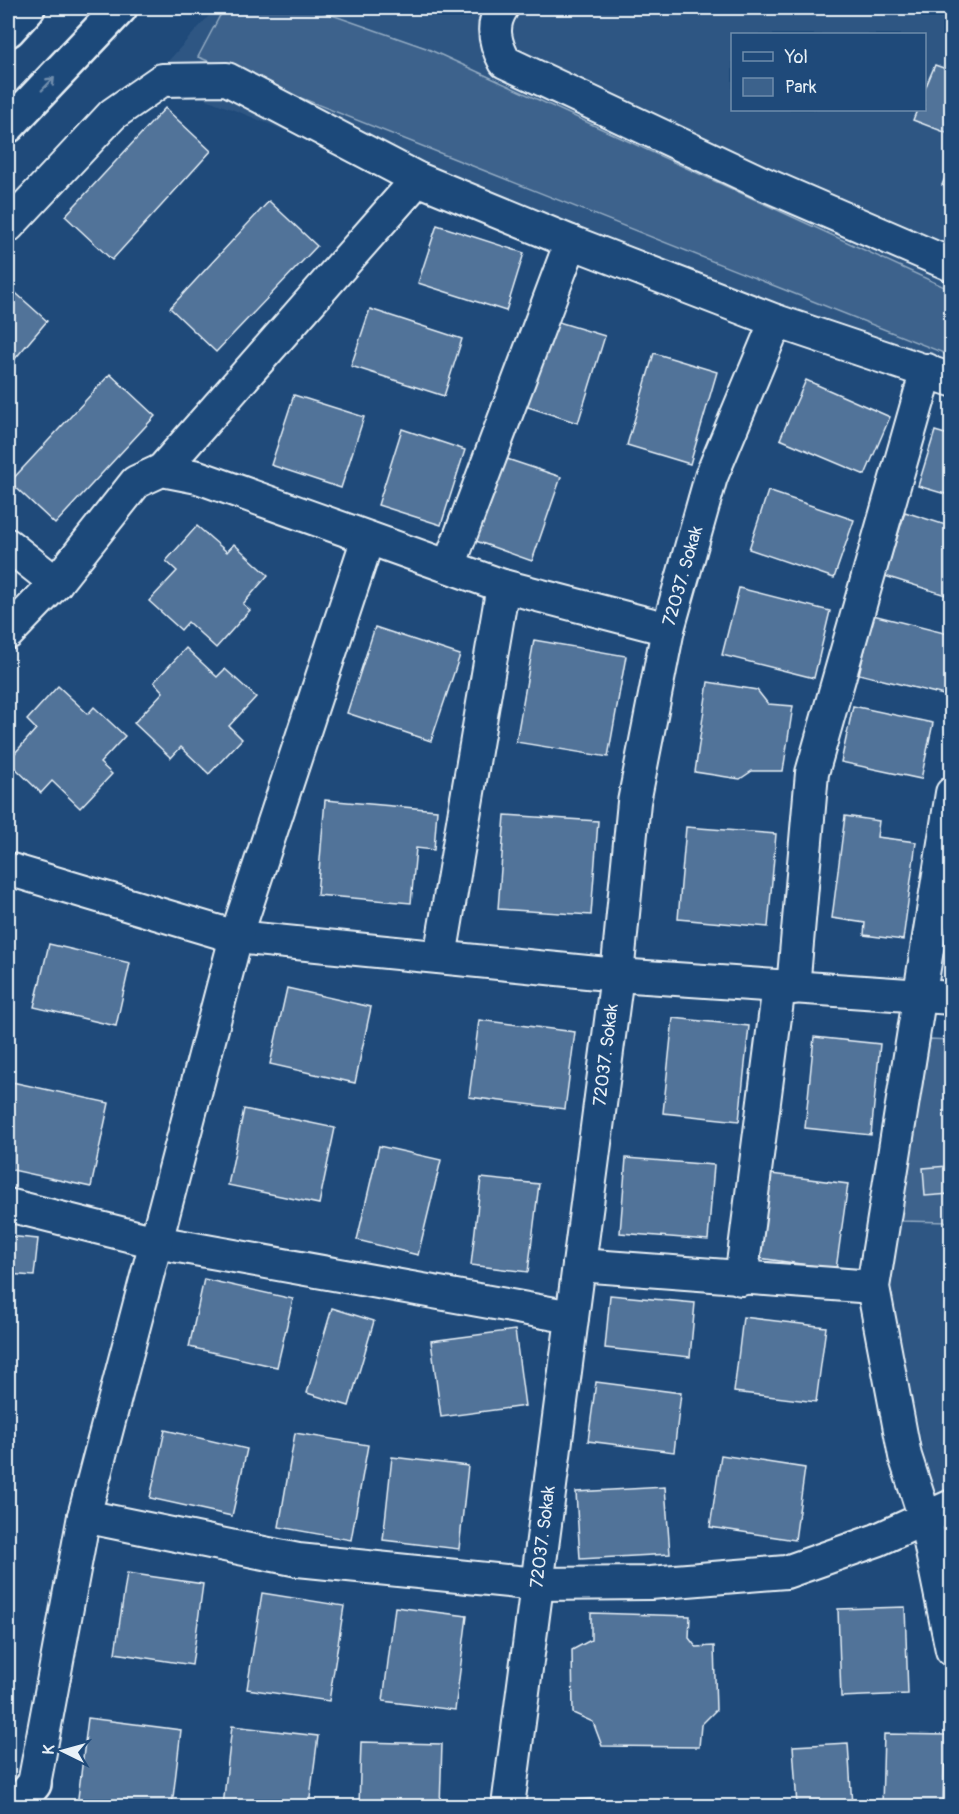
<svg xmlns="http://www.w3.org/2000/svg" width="959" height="1814" font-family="Pangolin,sans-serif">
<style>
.built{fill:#2e5683;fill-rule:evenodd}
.green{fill:#3c628c;stroke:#92aac2;stroke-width:1.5}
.building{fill:#517399;stroke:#e8f1f8;stroke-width:1.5}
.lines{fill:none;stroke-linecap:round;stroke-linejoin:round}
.minor-casing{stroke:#e8f1f8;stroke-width:36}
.primary-casing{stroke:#e8f1f8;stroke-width:38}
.trunk-casing{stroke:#e8f1f8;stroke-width:38}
.minor{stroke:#1f4a7a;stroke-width:32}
.primary{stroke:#1f4a7a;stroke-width:33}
.trunk{stroke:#1f4a7a;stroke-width:33}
.oneway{stroke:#6f8dac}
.labels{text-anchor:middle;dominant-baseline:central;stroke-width:5;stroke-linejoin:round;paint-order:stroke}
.street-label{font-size:18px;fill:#e8f1f8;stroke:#1f4a7a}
</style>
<rect width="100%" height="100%" fill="#1f4a7a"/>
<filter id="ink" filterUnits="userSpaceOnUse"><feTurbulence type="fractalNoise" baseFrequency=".0167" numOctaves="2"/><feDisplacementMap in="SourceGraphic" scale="12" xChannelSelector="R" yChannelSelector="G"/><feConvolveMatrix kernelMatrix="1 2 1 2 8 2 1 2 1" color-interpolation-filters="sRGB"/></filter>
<g filter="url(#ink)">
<!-- built -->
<g class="built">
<path d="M 216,8 L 951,8 L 951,394 L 153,78 ZM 732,34 L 924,34 L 924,110 L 732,110 Z"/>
<path d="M 900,1221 L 951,1222 L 951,1489 L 933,1497 L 888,1279 Z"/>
</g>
<!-- green -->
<g class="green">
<path d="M 224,8 L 312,8 L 426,48 L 951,290 L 951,356 L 198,57 Z"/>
<path d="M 930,1039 L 951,1040 L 951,1222 L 900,1221 Z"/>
</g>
<!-- building -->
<g class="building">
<path d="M 935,65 L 952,71 L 952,135 L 913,120 L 917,110 L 924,110 L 924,91 Z"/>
<path d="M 165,108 L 211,151 L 112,260 L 65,216 Z"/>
<path d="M 952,161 L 952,189 L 942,185 Z"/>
<path d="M 269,201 L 317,246 L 216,352 L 170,308 Z"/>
<path d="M 437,225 L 524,253 L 506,311 L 418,283 Z"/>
<path d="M 8,286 L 47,321 L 8,367 Z"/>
<path d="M 370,309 L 462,339 L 444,396 L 351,366 Z"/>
<path d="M 552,320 L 605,336 L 578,423 L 525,406 Z"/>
<path d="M 654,353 L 717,372 L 690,464 L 627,445 Z"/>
<path d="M 110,374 L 155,416 L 55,524 L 10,482 Z"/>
<path d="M 806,380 L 890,417 L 865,475 L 780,439 Z"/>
<path d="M 294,395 L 364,417 L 341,488 L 271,465 Z"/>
<path d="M 402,429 L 465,450 L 441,525 L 378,505 Z"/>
<path d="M 935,431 L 952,436 L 952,496 L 918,486 Z"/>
<path d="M 504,458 L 561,477 L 532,561 L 476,541 Z"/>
<path d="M 768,491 L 854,520 L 834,578 L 749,549 Z"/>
<path d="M 905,512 L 952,527 L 952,597 L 885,576 Z"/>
<path d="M 197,526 L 227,552 L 234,544 L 268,575 L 243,604 L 250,610 L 216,648 L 188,622 L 181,630 L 149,601 L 177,571 L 166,561 Z"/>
<path d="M 739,588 L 830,611 L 814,678 L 722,655 Z"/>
<path d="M 873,615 L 952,635 L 952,665 L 944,695 L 859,674 Z"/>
<path d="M 375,627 L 460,655 L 431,741 L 347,713 Z"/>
<path d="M 534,640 L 626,656 L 608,757 L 516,742 Z"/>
<path d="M 186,648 L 217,677 L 225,669 L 256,697 L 229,726 L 242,739 L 209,774 L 181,747 L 171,758 L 134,723 L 163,692 L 154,682 Z"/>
<path d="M 708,682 L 757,690 L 768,704 L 793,706 L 783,771 L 752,771 L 740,779 L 695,772 Z"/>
<path d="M 58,686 L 88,714 L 94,707 L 125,736 L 100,763 L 112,774 L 80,808 L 52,781 L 41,793 L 8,761 L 36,729 L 27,720 Z"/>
<path d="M 853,706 L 933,723 L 921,779 L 841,762 Z"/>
<path d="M 325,800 L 437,810 L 434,850 L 416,848 L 411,903 L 317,895 Z"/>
<path d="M 505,815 L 598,821 L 591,915 L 498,909 Z"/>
<path d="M 845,816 L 879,821 L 877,837 L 916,842 L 903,940 L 864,935 L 865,923 L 832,918 Z"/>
<path d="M 686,827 L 776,834 L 768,927 L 678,919 Z"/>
<path d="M 49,944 L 130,963 L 116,1026 L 34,1007 Z"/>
<path d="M 287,988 L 371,1007 L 355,1083 L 270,1064 Z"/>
<path d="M 673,1018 L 749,1026 L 739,1121 L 663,1113 Z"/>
<path d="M 479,1020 L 575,1032 L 565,1109 L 469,1097 Z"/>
<path d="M 814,1037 L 880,1044 L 871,1135 L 805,1128 Z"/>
<path d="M 12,1082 L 109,1103 L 91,1187 L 8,1169 L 8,1102 Z"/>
<path d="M 244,1109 L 335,1128 L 319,1204 L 228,1185 Z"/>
<path d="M 379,1146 L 441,1160 L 418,1255 L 357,1240 Z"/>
<path d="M 626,1158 L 714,1165 L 708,1240 L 620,1233 Z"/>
<path d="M 948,1166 L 950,1194 L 925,1196 L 923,1168 Z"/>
<path d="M 771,1174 L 848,1184 L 836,1269 L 759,1258 Z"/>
<path d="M 481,1178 L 539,1184 L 528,1272 L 471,1265 Z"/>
<path d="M 8,1236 L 38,1239 L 34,1276 L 8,1274 Z"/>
<path d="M 204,1279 L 293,1299 L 277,1367 L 189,1347 Z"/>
<path d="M 610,1295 L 695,1303 L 690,1357 L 605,1348 Z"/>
<path d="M 332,1308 L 374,1321 L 349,1406 L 307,1393 Z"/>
<path d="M 743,1317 L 826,1327 L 816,1402 L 734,1392 Z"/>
<path d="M 515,1330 L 525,1406 L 441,1417 L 431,1341 Z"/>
<path d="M 596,1382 L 681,1393 L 674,1452 L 588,1441 Z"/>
<path d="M 165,1430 L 247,1449 L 232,1516 L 150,1498 Z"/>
<path d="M 295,1433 L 368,1445 L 351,1540 L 279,1527 Z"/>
<path d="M 721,1455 L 805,1468 L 795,1540 L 710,1527 Z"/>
<path d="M 392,1457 L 468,1466 L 459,1549 L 383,1540 Z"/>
<path d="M 665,1487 L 670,1554 L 580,1559 L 576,1492 Z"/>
<path d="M 127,1573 L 203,1584 L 192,1665 L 115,1653 Z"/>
<path d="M 262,1593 L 344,1606 L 329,1701 L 247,1689 Z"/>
<path d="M 395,1607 L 467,1616 L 455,1710 L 383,1701 Z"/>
<path d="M 905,1607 L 908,1694 L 841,1697 L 838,1609 Z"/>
<path d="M 591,1613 L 690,1616 L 689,1638 L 696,1647 L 714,1646 L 716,1710 L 701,1725 L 699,1747 L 602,1746 L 593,1722 L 573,1713 L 572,1650 L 591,1640 Z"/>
<path d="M 88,1718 L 181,1730 L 172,1806 L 77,1806 Z"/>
<path d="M 232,1726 L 318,1736 L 309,1806 L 223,1806 Z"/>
<path d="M 884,1734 L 948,1735 L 948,1765 L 944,1765 L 943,1806 L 882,1806 Z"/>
<path d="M 361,1742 L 442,1744 L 440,1806 L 359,1806 Z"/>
<path d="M 848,1743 L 852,1806 L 797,1806 L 793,1746 Z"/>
<path d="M 592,1799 L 592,1806 L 559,1806 L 559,1801 Z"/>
</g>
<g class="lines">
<defs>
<g id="minor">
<path d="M 502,8 C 490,26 495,44 505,62 L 760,182 L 952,265"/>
<path d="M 8,226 L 113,114 L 162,80 L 227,79 L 418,179 L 571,242"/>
<path d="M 162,470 L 418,179"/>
<path d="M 8,545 L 56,583"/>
<path d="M 449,566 L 571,242 L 776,321 L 952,380"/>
<path d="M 8,633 L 56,583 L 136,482 L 162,470 L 198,477 L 503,586 L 668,629"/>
<path d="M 952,793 L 873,1287 L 905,1456 L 925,1518 L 952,1650"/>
<path d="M 8,869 L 236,937 L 617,975 L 952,998"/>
<path d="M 440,957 L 503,586"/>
<path d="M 793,988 L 812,773 L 927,370"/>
<path d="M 8,1205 L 156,1242 L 572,1317"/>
<path d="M 579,1265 L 873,1287"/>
<path d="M 741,1279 L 779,986"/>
<path d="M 84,1516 L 298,1560 L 537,1584 L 650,1583 L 786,1572 L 877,1540 L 952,1506"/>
<path d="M 34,1784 L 84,1516 L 236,937 L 368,538"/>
<path d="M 508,1806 L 617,975 L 634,802 L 668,629 L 711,477 L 776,321"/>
</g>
<path id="primary" d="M 16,1806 L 34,1784"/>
<g id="trunk">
<path d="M 8,30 L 28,8"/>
<path d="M 8,126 L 120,8"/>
</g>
</defs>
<!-- minor casing -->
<use href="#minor" class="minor-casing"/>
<!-- primary casing -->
<use href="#primary" class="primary-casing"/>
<!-- trunk casing -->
<use href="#trunk" class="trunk-casing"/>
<!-- minor -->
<use href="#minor" class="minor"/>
<!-- primary -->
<use href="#primary" class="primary"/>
<!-- trunk -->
<use href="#trunk" class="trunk"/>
</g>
<!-- one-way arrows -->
<defs><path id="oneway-shaft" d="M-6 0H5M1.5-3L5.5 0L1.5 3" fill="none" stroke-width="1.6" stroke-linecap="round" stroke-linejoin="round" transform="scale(1.5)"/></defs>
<use class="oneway" href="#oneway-shaft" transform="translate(48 84) rotate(-46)"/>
</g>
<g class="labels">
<!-- street labels -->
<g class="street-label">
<text transform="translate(683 576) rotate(-74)">72037. Sokak</text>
<text transform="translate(606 1055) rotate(-83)">72037. Sokak</text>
<text transform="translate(543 1537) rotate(-83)">72037. Sokak</text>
</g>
</g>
<!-- margin -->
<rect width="959" height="1814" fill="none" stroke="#1f4a7a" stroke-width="30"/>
<rect x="15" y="15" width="929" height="1784" fill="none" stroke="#e8f1f8" stroke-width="2" filter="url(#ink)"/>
<!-- legend -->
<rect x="731" y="33" width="195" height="78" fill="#1f4a7a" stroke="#6f8dac" stroke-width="1.5"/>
<rect x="743" y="52" width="30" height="9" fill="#1f4a7a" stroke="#6f8dac" stroke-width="1.5"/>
<text x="785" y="63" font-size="18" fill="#e8f1f8">Yol</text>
<rect x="743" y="78" width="30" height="18" fill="#3c628c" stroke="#6f8dac" stroke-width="1.5"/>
<text x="785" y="93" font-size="18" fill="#e8f1f8">Park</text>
<!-- north arrow -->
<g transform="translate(63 1751) rotate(275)" stroke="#1f4a7a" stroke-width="4.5" paint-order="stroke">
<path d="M0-4.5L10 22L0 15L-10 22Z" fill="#e8f1f8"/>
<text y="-9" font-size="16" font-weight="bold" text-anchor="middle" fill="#e8f1f8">K</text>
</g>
</svg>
